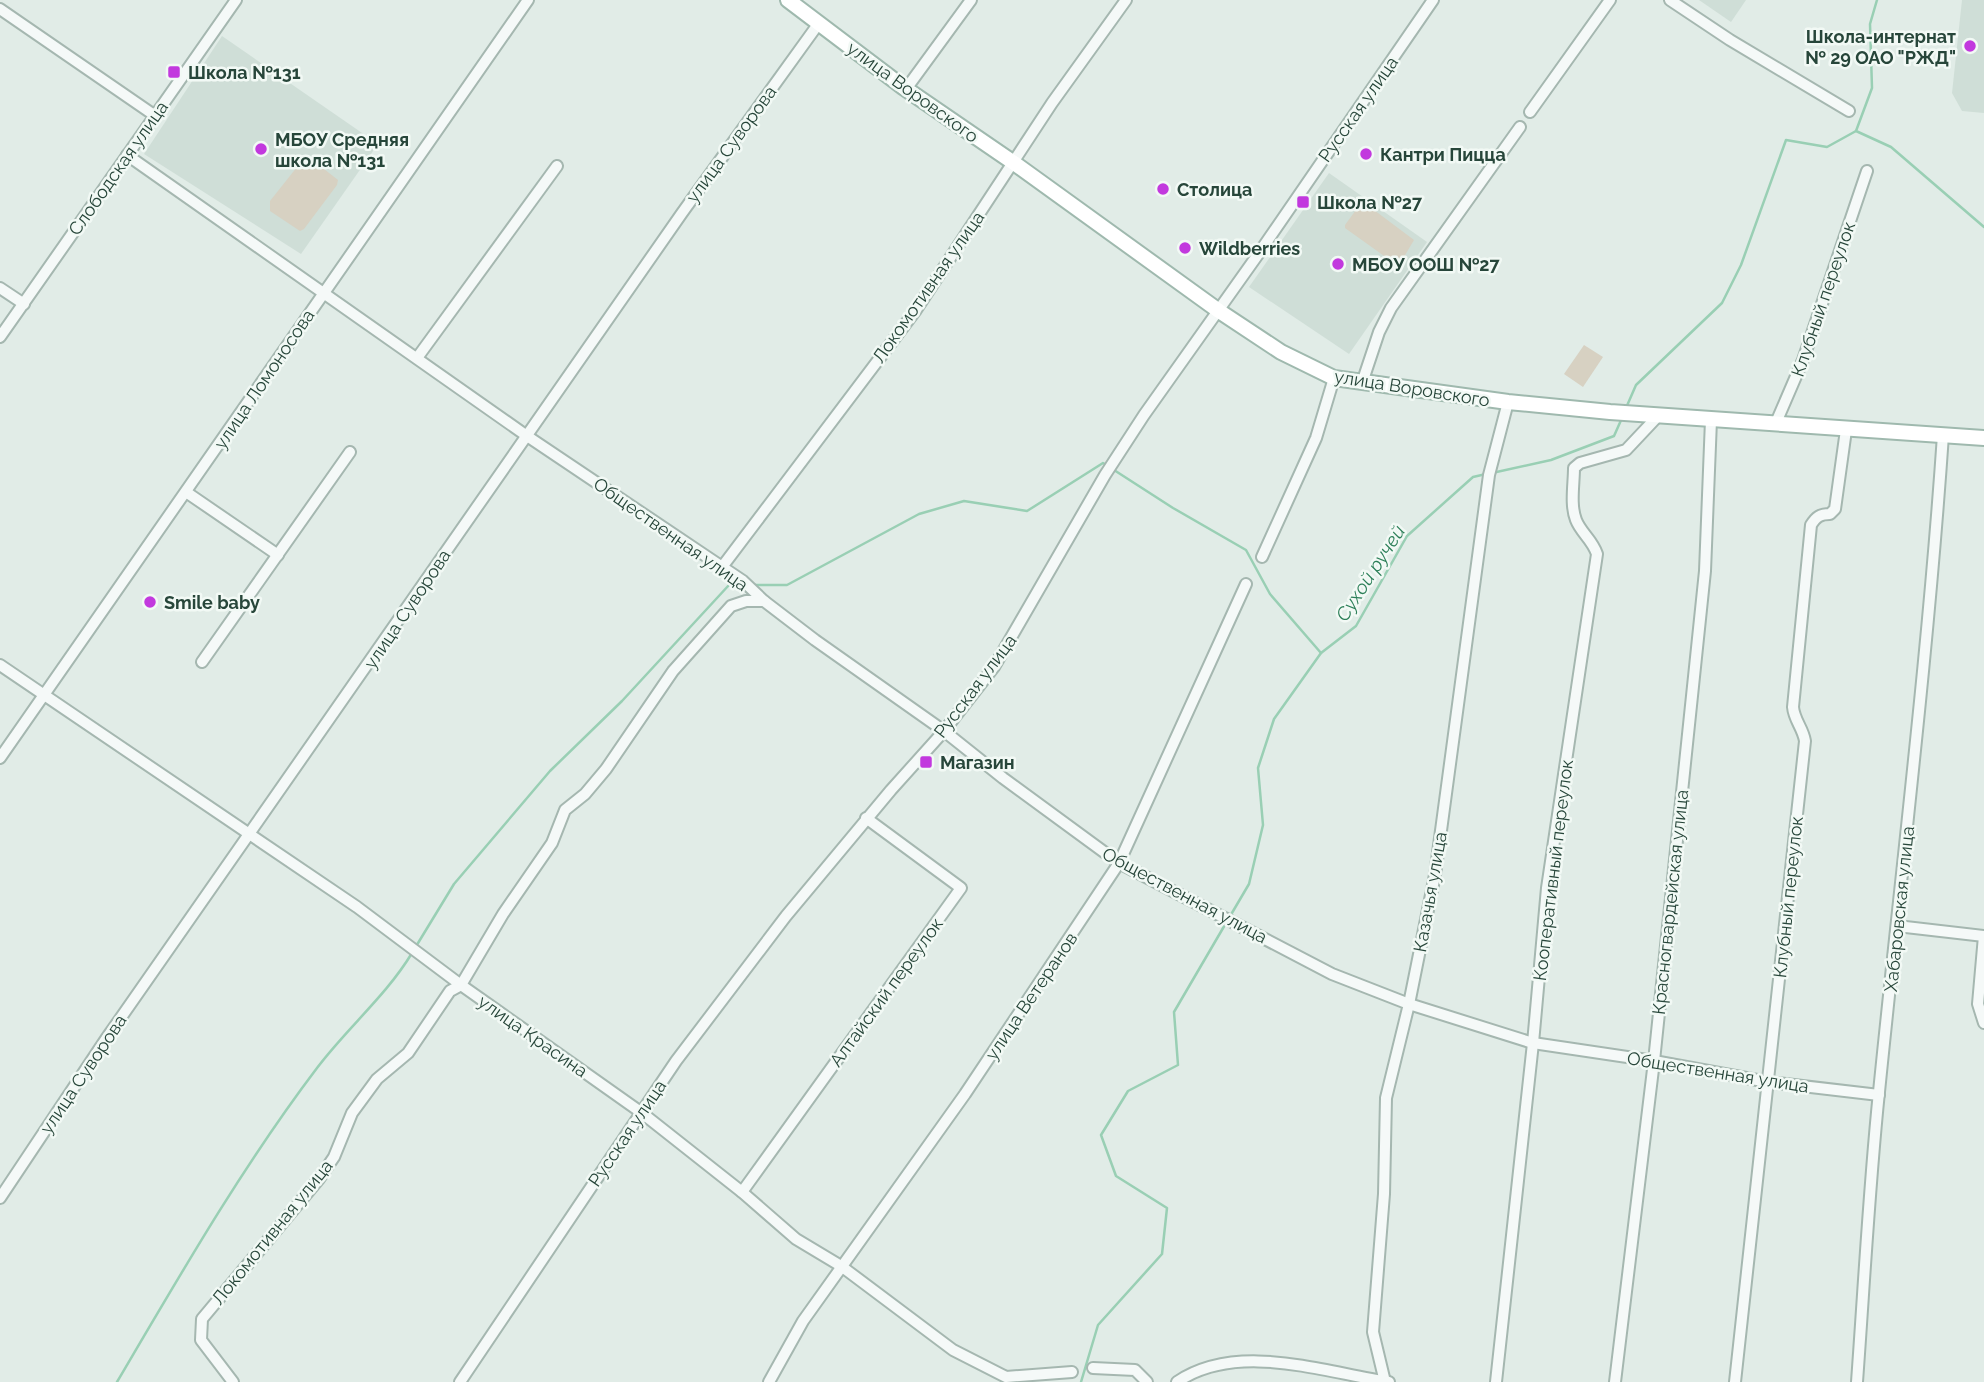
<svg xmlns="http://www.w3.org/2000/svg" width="1984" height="1382" font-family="Raleway,sans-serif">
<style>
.built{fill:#cfded7}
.green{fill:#d7d1c2}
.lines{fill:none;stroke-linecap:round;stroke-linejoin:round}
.stream{stroke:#99cfb4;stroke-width:2.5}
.minor-casing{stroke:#a5b7b0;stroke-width:14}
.major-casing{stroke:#9fb9ae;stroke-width:18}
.minor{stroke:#f5f9f8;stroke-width:10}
.major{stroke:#fff;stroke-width:14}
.poi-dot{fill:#c239de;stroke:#f2f9f5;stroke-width:2.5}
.labels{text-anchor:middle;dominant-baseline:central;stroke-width:5;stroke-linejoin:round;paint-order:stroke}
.poi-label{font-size:18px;font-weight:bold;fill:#27463a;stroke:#f2f9f5;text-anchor:start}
.street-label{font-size:18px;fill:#27463a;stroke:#f2f9f5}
.water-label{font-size:19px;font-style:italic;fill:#2c7f58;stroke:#f2f9f5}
</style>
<rect width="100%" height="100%" fill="#e1ece7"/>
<!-- built -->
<g class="built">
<path d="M 1699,0 L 1746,0 L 1731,22 Z"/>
<path d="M 1962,0 L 1984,0 L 1984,113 L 1962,111 L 1952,93 Z"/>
<path d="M 222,36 L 378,144 L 301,254 L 144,154 Z"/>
<path d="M 1329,173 L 1427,242 L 1349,354 L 1249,287 Z"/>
</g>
<!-- green -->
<g class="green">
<path d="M 305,157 L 310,158 L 338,180 L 337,185 L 304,229 L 300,231 L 270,211 L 270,201 Z"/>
<path d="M 1361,203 L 1366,204 L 1414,240 L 1401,262 L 1394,263 L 1345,228 L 1345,225 Z"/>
<path d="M 1584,345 L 1603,357 L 1583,387 L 1564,374 Z"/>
</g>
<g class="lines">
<!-- stream -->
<g class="stream">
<path d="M 1877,0 L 1870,24 L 1872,88 L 1856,131 L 1891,147 L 1984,227"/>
<path d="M 1626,408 L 1636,385 L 1722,303 L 1741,265 L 1786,140 L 1827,147 L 1856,131"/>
<path d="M 1114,470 L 1173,508 L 1246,550 L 1270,594 L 1321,653"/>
<path d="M 1492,473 L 1551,460 L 1614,436 L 1622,418"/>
<path d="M 752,585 L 787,585 L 919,514 L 964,501 L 1027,511 L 1103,463 L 1108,466"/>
<path d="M 1229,918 L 1249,884 L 1263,825 L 1258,768 L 1274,719 L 1321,653 L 1356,626 L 1407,536 L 1473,477 L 1486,474"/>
<path d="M 415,948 L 454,884 L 550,771 L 622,701 L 729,585 L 742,585"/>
<path d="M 117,1382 C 180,1275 242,1167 317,1068 C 347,1028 386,996 412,953"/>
<path d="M 1081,1382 L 1098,1325 L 1162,1254 L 1167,1208 L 1116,1176 L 1101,1135 L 1128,1091 L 1178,1065 L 1174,1012 L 1226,923"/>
</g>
<defs>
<g id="minor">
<path d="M 1670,0 L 1730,40 L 1849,111"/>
<path d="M 0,9 L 154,115"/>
<path d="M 906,89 L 971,0"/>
<path d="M 1530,112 L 1610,0"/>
<path d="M 127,155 L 527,436 L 743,581 L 764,601 L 815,640 L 944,731 L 1003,778 L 1119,863 L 1332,974 L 1409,1004 L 1533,1043 L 1654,1061 L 1768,1082 L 1879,1095"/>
<path d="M 0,288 L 24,304"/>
<path d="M 0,337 L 236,0"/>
<path d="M 417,358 L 557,166"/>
<path d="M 1362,383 L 1379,332 L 1391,308 L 1520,127"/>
<path d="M 1775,425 L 1803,360 L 1867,171"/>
<path d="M 186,492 L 278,555"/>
<path d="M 1262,557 L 1316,438 L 1334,378"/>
<path d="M 722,567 L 916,310 L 1052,103 L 1126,0"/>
<path d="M 202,662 L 350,452"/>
<path d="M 0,665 L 357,907 L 461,985 L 642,1113 L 742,1192 L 796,1239 L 841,1266 L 953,1350 L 1006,1377 L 1072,1372"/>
<path d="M 0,758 L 528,0"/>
<path d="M 1897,926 L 1984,936"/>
<path d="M 1984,936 L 1978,1004 L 1984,1023"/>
<path d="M 742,1192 L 961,888 L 866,818"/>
<path d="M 0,1198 L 106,1039 L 682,213 L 819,23"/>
<path d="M 1093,1368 L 1135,1370 L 1147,1382"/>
<path d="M 233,1382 L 201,1340 L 202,1319 L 319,1179 L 334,1157 L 352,1113 L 377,1079 L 408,1053 L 450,991 L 461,985 L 503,914 L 552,843 L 565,810 L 585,794 L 606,769 L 673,671 L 731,606 L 746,601 L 764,601"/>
<path d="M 460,1382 L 676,1061 L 786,916 L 891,790 L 944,731 L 994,667 L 1105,475 L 1144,415 L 1259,253 L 1433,0"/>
<path d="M 769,1382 L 803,1321 L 965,1094 L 1119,863 L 1246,584"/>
<path d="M 1177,1382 C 1238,1341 1322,1372 1389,1382"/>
<path d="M 1385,1382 L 1373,1332 L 1384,1194 L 1386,1098 L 1409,1004 L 1435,875 L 1489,475 L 1508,402"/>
<path d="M 1496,1382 L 1533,1043 L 1547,888 L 1597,554 C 1592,539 1581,533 1576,520 C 1570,505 1574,484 1574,468 L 1580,463 L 1626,450 L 1658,416"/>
<path d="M 1615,1382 L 1654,1061 L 1705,571 L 1711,420"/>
<path d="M 1735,1382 L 1805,741 C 1803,728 1794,720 1793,707 L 1811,525 C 1816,517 1820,514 1830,514 L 1835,509 L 1846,430"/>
<path d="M 1857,1382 C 1864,1286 1869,1189 1879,1092 C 1901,873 1928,655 1943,435"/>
</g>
<path id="major" d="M 788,0 L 903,87 L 1014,163 L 1219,311 L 1281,352 L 1334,378 L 1508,402 L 1610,412 L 1984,438"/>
</defs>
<!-- minor casing -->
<use href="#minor" class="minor-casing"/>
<!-- major casing -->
<use href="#major" class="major-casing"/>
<!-- minor -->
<use href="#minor" class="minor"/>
<!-- major -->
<use href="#major" class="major"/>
</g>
<!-- markers -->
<g class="poi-dot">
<circle cx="1970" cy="46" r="7"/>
<rect x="167" y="65" width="14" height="14" rx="3.5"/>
<circle cx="261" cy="149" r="7"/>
<circle cx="1366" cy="154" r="7"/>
<circle cx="1163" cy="189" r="7"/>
<rect x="1296" y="195" width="14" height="14" rx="3.5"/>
<circle cx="1185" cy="248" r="7"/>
<circle cx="1338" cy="264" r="7"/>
<circle cx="150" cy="602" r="7"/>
<rect x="919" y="755" width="14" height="14" rx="3.5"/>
</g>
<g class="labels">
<!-- poi labels -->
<g class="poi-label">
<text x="1956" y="36" text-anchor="end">Школа-интернат<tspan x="1956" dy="21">№ 29 ОАО "РЖД"</tspan></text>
<text x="188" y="72">Школа №131</text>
<text x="275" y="139">МБОУ Средняя<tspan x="275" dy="21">школа №131</tspan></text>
<text x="1380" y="154">Кантри Пицца</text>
<text x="1177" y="189">Столица</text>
<text x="1317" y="202">Школа №27</text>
<text x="1199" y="248">Wildberries</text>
<text x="1352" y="264">МБОУ ООШ №27</text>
<text x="164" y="602">Smile baby</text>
<text x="940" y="762">Магазин</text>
</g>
<!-- street labels -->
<g class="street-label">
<text transform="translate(913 92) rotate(36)">улица Воровского</text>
<text transform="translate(1358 109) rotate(-55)">Русская улица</text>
<text transform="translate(731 144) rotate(-54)">улица Суворова</text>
<text transform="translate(118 168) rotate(-55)">Слободская улица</text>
<text transform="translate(928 287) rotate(-55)">Локомотивная улица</text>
<text transform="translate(1823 299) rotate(-71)">Клубный переулок</text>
<text transform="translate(264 379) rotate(-56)">улица Ломоносова</text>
<text transform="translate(1412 388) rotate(9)">улица Воровского</text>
<text transform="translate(671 534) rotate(35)">Общественная улица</text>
<text transform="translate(407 609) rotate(-56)">улица Суворова</text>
<text transform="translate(975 686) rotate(-53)">Русская улица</text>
<text transform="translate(1553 870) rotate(-83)">Кооперативный переулок</text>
<text transform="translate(1430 892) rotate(-80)">Казачья улица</text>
<text transform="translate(1185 895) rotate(28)">Общественная улица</text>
<text transform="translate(1788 897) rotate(-84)">Клубный переулок</text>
<text transform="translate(1670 902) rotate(-84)">Красногвардейская улица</text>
<text transform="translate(1899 909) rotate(-84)">Хабаровская улица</text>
<text transform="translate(886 992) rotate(-54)">Алтайский переулок</text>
<text transform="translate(1031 996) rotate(-56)">улица Ветеранов</text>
<text transform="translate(533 1036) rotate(35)">улица Красина</text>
<text transform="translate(1718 1072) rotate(9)">Общественная улица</text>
<text transform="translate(83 1074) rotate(-56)">улица Суворова</text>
<text transform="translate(627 1133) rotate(-56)">Русская улица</text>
<text transform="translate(272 1232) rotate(-51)">Локомотивная улица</text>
</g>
<!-- water labels -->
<g class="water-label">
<text transform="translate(1370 573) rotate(-57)">Сухой ручей</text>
</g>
</g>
</svg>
